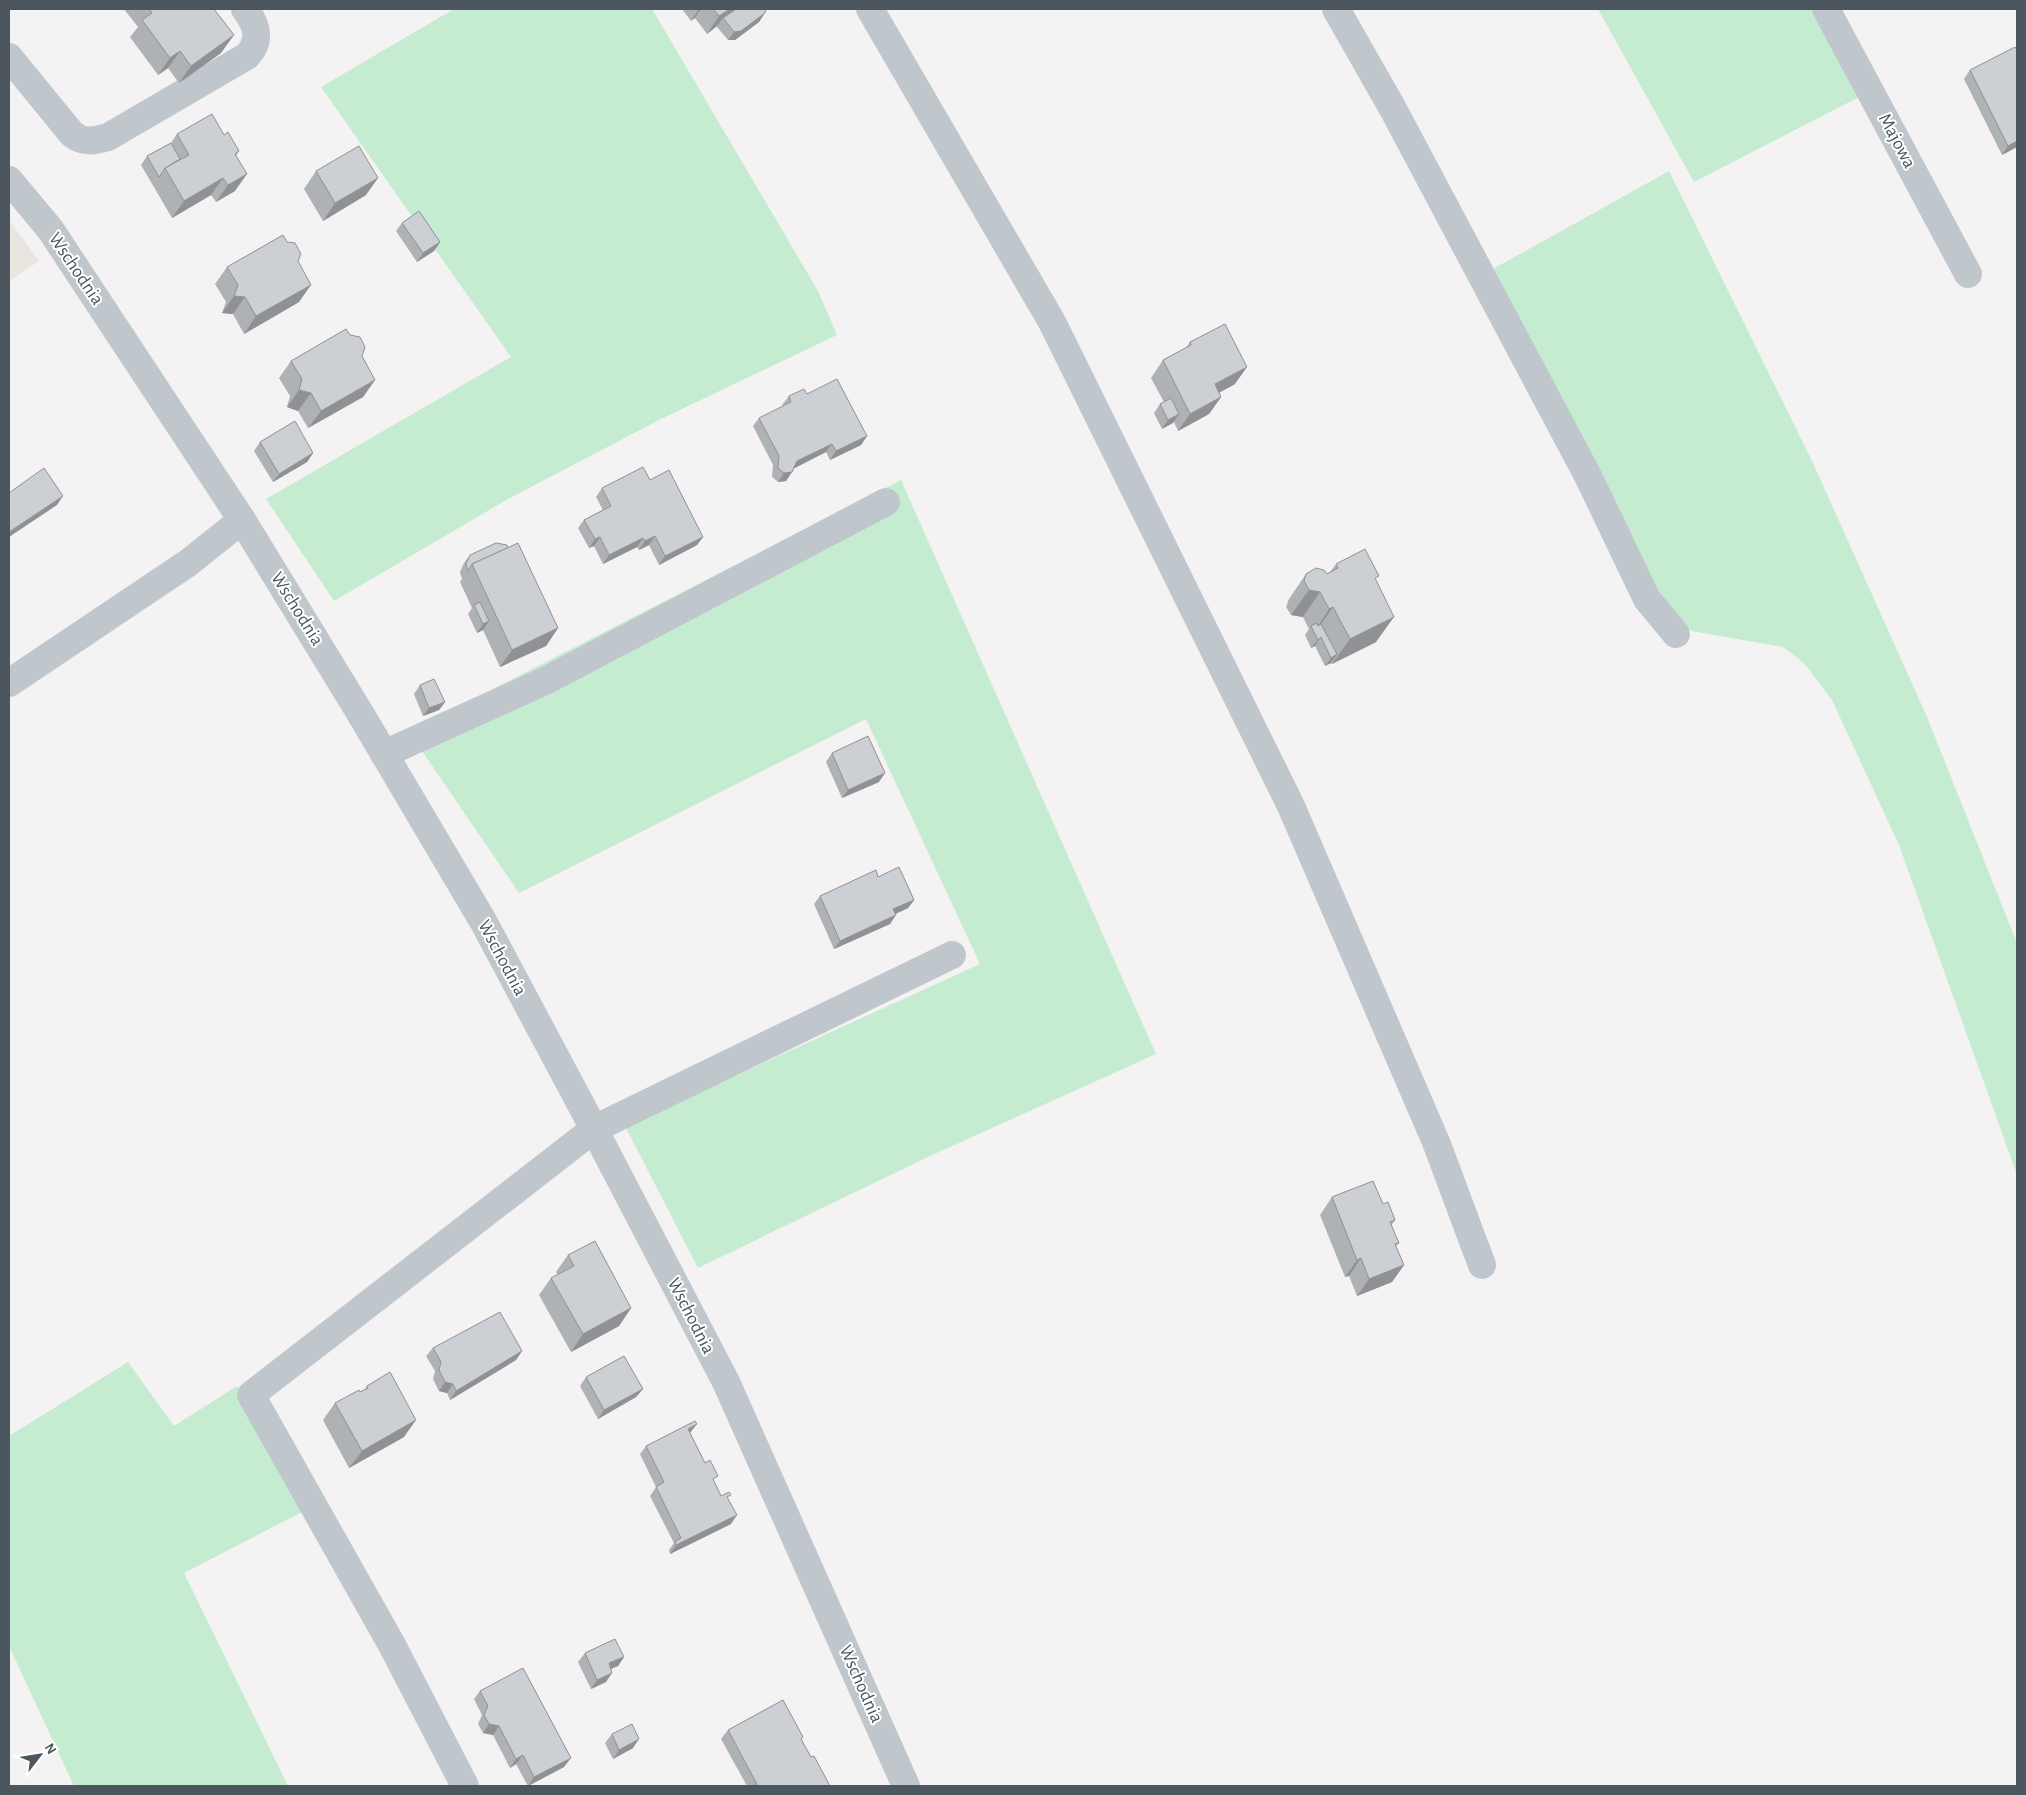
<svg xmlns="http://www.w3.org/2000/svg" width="2026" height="1795" font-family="'Alegreya Sans',sans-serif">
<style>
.commercial{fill:#e9e6e0}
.green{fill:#c5ecd1}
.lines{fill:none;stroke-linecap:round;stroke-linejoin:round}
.minor{stroke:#bfc7cd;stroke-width:28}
.wall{fill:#afb2b5}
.shaded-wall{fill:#8f9194}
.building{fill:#cccfd3;stroke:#8f9194}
.labels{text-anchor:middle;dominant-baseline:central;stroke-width:4;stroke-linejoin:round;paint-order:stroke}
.street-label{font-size:19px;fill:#4b565e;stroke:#fff}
</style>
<rect width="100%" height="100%" fill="#f4f2f2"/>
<!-- commercial -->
<path class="commercial" d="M 9,220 L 39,261 L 9,281 Z"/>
<!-- green -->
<g class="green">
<path d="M 454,9 L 652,9 L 818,291 L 837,335 L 661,419 L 508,499 L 334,601 L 266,499 L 511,357 L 321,87 Z"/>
<path d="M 1598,9 L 1814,9 L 1861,96 L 1694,182 Z"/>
<path d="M 1669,171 L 1813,463 L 1927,717 L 2017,943 L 2017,1175 L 1899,845 L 1832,700 L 1804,663 L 1783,647 L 1692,631 L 1668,617 L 1491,270 Z"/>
<path d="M 901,480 L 1156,1054 L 930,1156 L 698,1268 L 625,1126 L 980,964 L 866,719 L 519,893 L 409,732 Z"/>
<path d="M 128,1362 L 174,1426 L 237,1386 L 304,1511 L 184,1573 L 288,1786 L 74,1786 L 9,1646 L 9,1436 Z"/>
</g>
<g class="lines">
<!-- minor -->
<g class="minor">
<path d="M 870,9 L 1052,322 L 1291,806 L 1436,1142 L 1482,1265"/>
<path d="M 1336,9 L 1393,109 L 1588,476 L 1647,599 L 1676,634"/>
<path d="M 1826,9 L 1968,274"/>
<path d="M 9,57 L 72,134 C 83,143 94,141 108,137 L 247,56 C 262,40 257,25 245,9"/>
<path d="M 9,180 L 50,229 L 242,520 L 360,713 L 483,921 L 594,1129 L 726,1382 L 906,1786"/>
<path d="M 9,683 L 188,563 L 242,520"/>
<path d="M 384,754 L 545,681 L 886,502"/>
<path d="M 465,1786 L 392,1645 L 251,1395 L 594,1129 L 952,955"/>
</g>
</g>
<!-- wall -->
<g class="wall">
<path d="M 124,9 L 214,9 L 221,53 L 179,83 L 168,68 L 158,75 L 130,37 L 138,27 Z"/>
<path d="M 682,9 L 766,9 L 759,22 L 735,40 L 728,40 L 717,27 L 717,26 L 707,34 L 695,18 L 691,21 Z"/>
<path d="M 1970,70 L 2017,147 L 2002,155 L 1964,79 Z"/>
<path d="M 177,134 L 224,135 L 239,151 L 236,156 L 235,191 L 216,202 L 211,195 L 172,218 L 141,165 L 147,156 L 171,143 Z"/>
<path d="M 316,171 L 366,195 L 323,221 L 304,189 Z"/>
<path d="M 402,223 L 440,242 L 434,251 L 417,262 L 396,231 Z"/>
<path d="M 298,261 L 299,302 L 244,334 L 233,314 L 222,313 L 226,302 L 215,284 L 227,267 Z"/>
<path d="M 1190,342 L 1235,384 L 1219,393 L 1221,397 L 1209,414 L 1178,431 L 1174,422 L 1162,429 L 1154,413 L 1160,404 L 1164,402 L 1151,378 L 1163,360 L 1186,348 Z"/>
<path d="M 362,356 L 375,380 L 363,397 L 308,428 L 298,411 L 287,407 L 290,396 L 279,378 L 291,361 Z"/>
<path d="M 807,394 L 867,436 L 861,445 L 830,460 L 826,452 L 794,468 L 786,481 L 778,482 L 772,477 L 773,465 L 753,426 L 759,418 L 783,406 L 782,405 L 789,396 Z"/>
<path d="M 260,442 L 313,453 L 307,462 L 273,482 L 254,451 Z"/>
<path d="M 650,480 L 703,537 L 697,545 L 659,565 L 649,545 L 639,550 L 637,547 L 603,564 L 594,546 L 589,548 L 578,528 L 584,520 L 603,510 L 596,497 L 602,488 Z"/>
<path d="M 470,555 L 558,628 L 546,646 L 500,667 L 483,630 L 477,633 L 468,614 L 472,608 L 460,582 L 462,579 L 460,572 L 464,563 Z"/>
<path d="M 1336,564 L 1376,580 L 1376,642 L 1332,664 L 1331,663 L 1325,666 L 1315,646 L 1311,648 L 1305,635 L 1309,629 L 1303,617 L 1291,615 L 1286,607 L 1289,599 L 1306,574 L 1327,574 L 1330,572 Z"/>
<path d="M 420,685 L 445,702 L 439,710 L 423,716 L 414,694 Z"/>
<path d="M 832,753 L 879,782 L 842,798 L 826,762 Z"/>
<path d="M 878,877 L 914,900 L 908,908 L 895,914 L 890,924 L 834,949 L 814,904 L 820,896 Z"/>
<path d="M 1332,1197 L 1383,1204 L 1395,1220 L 1391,1226 L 1399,1243 L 1396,1246 L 1404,1265 L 1392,1282 L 1357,1296 L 1349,1276 L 1345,1277 L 1320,1215 Z"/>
<path d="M 568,1255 L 631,1308 L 619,1326 L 571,1352 L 539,1295 L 551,1278 L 558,1275 L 556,1272 Z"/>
<path d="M 433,1348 L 522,1351 L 516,1360 L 450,1400 L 447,1393 L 439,1391 L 433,1379 L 435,1371 L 426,1356 Z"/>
<path d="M 586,1377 L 643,1389 L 636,1397 L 598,1419 L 580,1386 Z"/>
<path d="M 367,1386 L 404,1437 L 349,1468 L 323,1420 L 335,1403 L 360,1392 L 364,1390 Z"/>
<path d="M 690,1433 L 721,1496 L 728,1498 L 731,1524 L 670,1554 L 669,1550 L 674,1543 L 650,1496 L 656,1487 L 640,1454 L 646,1446 Z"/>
<path d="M 585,1653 L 624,1657 L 618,1666 L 611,1669 L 606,1682 L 591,1689 L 578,1662 Z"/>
<path d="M 480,1691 L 564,1767 L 528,1786 L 516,1764 L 510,1768 L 493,1735 L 483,1733 L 478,1724 L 482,1715 L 474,1699 Z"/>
<path d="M 728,1730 L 803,1737 L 801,1740 L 811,1757 L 830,1786 L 747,1786 L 721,1739 Z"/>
<path d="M 612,1734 L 633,1748 L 613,1759 L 605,1743 Z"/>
</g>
<!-- shaded-wall -->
<g class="shaded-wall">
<path d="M 699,9 L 701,9 L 695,18 L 691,21 Z"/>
<path d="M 730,9 L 741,9 L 723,18 L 717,26 L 707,34 L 719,16 Z"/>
<path d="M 765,13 L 759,22 L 735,40 L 728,40 L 734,32 Z"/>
<path d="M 234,35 L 221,53 L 179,83 L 191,66 Z"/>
<path d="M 180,51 L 168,68 L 158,75 L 170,58 Z"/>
<path d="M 2017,141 L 2017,147 L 2002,155 L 2008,146 Z"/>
<path d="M 247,174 L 235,191 L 216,202 L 228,185 Z"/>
<path d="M 223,178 L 211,195 L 172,218 L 184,201 Z"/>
<path d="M 378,178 L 366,195 L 323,221 L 335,203 Z"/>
<path d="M 440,242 L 434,251 L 417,262 L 423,253 Z"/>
<path d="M 311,285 L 299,302 L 244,334 L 256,316 Z"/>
<path d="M 234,296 L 245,297 L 233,314 L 222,313 Z"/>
<path d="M 1247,367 L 1235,384 L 1203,401 L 1215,384 Z"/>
<path d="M 375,380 L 363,397 L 308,428 L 321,411 Z"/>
<path d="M 299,390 L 311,393 L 298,411 L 287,407 Z"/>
<path d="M 1221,397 L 1209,414 L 1178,431 L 1190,414 Z"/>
<path d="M 1179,414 L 1173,423 L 1162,429 L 1168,420 Z"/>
<path d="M 867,436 L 861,445 L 830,460 L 836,451 Z"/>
<path d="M 832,444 L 826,452 L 791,470 L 797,461 Z"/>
<path d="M 313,453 L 307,462 L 273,482 L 279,474 Z"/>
<path d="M 792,472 L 786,481 L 778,482 L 784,473 Z"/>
<path d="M 63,496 L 57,505 L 9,537 L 9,532 Z"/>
<path d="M 655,536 L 649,545 L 639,550 L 645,541 Z"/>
<path d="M 600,537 L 594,546 L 589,548 L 595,539 Z"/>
<path d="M 703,537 L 697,545 L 659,565 L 665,556 Z"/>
<path d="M 643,538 L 637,547 L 603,564 L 609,555 Z"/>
<path d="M 1309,590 L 1320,592 L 1303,617 L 1291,615 Z"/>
<path d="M 1333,607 L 1315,633 L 1314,632 L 1329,609 Z"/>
<path d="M 1394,617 L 1376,642 L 1332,664 L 1350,639 Z"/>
<path d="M 489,621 L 483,630 L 477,633 L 483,624 Z"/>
<path d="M 558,628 L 546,646 L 500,667 L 512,650 Z"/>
<path d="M 1321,637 L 1315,646 L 1311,648 L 1318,640 Z"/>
<path d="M 1337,654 L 1331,663 L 1325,666 L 1331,658 Z"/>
<path d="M 445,702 L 439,710 L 423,716 L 429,708 Z"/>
<path d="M 885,773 L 879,782 L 842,798 L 848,790 Z"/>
<path d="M 914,900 L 908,908 L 887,918 L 893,909 Z"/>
<path d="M 896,915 L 890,924 L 834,949 L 840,941 Z"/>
<path d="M 1361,1258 L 1349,1276 L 1345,1277 L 1357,1260 Z"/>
<path d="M 1404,1265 L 1392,1282 L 1357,1296 L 1369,1279 Z"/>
<path d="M 631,1308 L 619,1326 L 571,1352 L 583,1334 Z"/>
<path d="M 522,1351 L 516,1360 L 450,1400 L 456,1391 Z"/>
<path d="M 445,1382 L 453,1384 L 447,1393 L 439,1391 Z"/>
<path d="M 643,1389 L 636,1397 L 598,1419 L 604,1410 Z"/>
<path d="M 416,1420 L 404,1437 L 349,1468 L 362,1451 Z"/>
<path d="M 697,1424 L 690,1433 L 688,1429 Z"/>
<path d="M 737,1515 L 731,1524 L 670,1554 L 676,1545 Z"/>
<path d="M 624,1657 L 618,1666 L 603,1672 L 609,1663 Z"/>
<path d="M 612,1673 L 606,1682 L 591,1689 L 597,1680 Z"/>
<path d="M 489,1724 L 499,1726 L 493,1735 L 483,1733 Z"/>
<path d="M 639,1739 L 633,1748 L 613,1759 L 619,1750 Z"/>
<path d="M 523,1755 L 516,1764 L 510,1768 L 516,1759 Z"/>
<path d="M 571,1758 L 564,1767 L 528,1786 L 534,1777 Z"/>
</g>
<!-- building -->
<g class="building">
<path d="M 149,9 L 214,9 L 234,35 L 191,66 L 180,51 L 170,58 L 142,20 L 152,13 Z"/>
<path d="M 713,9 L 730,9 L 719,16 Z"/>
<path d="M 736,9 L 766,9 L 765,13 L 741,31 L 734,32 L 723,18 Z"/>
<path d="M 2015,47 L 2017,50 L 2017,141 L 2008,146 L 1970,70 Z"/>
<path d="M 212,114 L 224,135 L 228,132 L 239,151 L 235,154 L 247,174 L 228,185 L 223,178 L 184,201 L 165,168 L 189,155 L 177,134 Z"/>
<path d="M 171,143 L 180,159 L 165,168 L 159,177 L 147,156 Z"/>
<path d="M 359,146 L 378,178 L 335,203 L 316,171 Z"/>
<path d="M 419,211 L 440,242 L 423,253 L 402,223 Z"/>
<path d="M 283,235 L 287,242 L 295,243 L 301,254 L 298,261 L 311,285 L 256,316 L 245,297 L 234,296 L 238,285 L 227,267 Z"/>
<path d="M 1225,324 L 1247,367 L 1215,384 L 1221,397 L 1190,414 L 1163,360 L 1191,345 L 1190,342 Z"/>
<path d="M 346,329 L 350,335 L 360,337 L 365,347 L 362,356 L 375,380 L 321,411 L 311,393 L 299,390 L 302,379 L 291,361 Z"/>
<path d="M 837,379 L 867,436 L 836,451 L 832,444 L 797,461 L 792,472 L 784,473 L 778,468 L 779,456 L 759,418 L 791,402 L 789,396 L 804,389 L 807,394 Z"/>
<path d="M 1171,398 L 1179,414 L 1168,420 L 1160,404 Z"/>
<path d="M 295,421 L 313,453 L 279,474 L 260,442 Z"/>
<path d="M 643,467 L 650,480 L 669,470 L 703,537 L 665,556 L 655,536 L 645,541 L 643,538 L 609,555 L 600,537 L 595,539 L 584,520 L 611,506 L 602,488 Z"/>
<path d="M 44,468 L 63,496 L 9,532 L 9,493 Z"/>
<path d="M 496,543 L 507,545 L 508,548 L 472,564 L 468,571 L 466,564 L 470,555 Z"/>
<path d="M 518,543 L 558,628 L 512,650 L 472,564 Z"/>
<path d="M 1365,549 L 1379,576 L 1375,578 L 1394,617 L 1350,639 L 1333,607 L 1329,609 L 1320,592 L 1309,590 L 1304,581 L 1306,574 L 1316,568 L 1324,570 L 1327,574 L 1338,568 L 1336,564 Z"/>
<path d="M 480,602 L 489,621 L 483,624 L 474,605 Z"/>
<path d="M 1317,623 L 1318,626 L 1321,624 L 1337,654 L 1331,658 L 1321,637 L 1318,640 L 1311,626 Z"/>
<path d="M 434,679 L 445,702 L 429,708 L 420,685 Z"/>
<path d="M 868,736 L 885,773 L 848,790 L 832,753 Z"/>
<path d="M 899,867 L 914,900 L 893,909 L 896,915 L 840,941 L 820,896 L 876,870 L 878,877 Z"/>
<path d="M 1373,1181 L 1383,1204 L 1388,1202 L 1395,1220 L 1390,1222 L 1399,1243 L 1395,1244 L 1404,1265 L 1369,1279 L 1361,1258 L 1357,1260 L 1332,1197 Z"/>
<path d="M 595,1241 L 631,1308 L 583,1334 L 551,1278 L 574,1266 L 568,1255 Z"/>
<path d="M 500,1312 L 522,1351 L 456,1391 L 453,1384 L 445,1382 L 439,1370 L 441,1362 L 433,1348 Z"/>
<path d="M 624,1356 L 643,1389 L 604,1410 L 586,1377 Z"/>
<path d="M 390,1372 L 416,1420 L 362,1451 L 335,1403 L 359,1390 L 360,1392 L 368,1388 L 367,1386 Z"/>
<path d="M 695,1421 L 697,1424 L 688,1429 L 705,1463 L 710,1460 L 718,1476 L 713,1479 L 721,1496 L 729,1492 L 731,1495 L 727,1497 L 737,1515 L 676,1545 L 675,1542 L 681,1538 L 656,1487 L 664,1482 L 646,1446 Z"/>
<path d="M 615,1639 L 624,1657 L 609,1663 L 612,1673 L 597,1680 L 585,1653 Z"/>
<path d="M 523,1668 L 571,1758 L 534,1777 L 523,1755 L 516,1759 L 499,1726 L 489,1724 L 484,1715 L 488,1706 L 480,1691 Z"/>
<path d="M 783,1700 L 803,1737 L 801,1739 L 811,1757 L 814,1756 L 830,1786 L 758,1786 L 728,1730 Z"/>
<path d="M 632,1724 L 639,1739 L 619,1750 L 612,1734 Z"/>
</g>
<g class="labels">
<!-- street labels -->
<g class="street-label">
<text transform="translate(1897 141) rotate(62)">Majowa</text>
<text transform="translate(76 269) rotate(56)">Wschodnia</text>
<text transform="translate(297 609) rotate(58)">Wschodnia</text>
<text transform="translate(502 958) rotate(62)">Wschodnia</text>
<text transform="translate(691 1316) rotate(63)">Wschodnia</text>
<text transform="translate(861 1684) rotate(66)">Wschodnia</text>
</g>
</g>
<!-- border -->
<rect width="2026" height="1795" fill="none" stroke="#4b565e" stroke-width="20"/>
<!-- north arrow -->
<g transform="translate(40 1755) rotate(59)" stroke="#ffffff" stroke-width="4" paint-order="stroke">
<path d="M0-4L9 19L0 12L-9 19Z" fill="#4b565e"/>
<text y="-8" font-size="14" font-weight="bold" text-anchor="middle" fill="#4b565e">N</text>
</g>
</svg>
